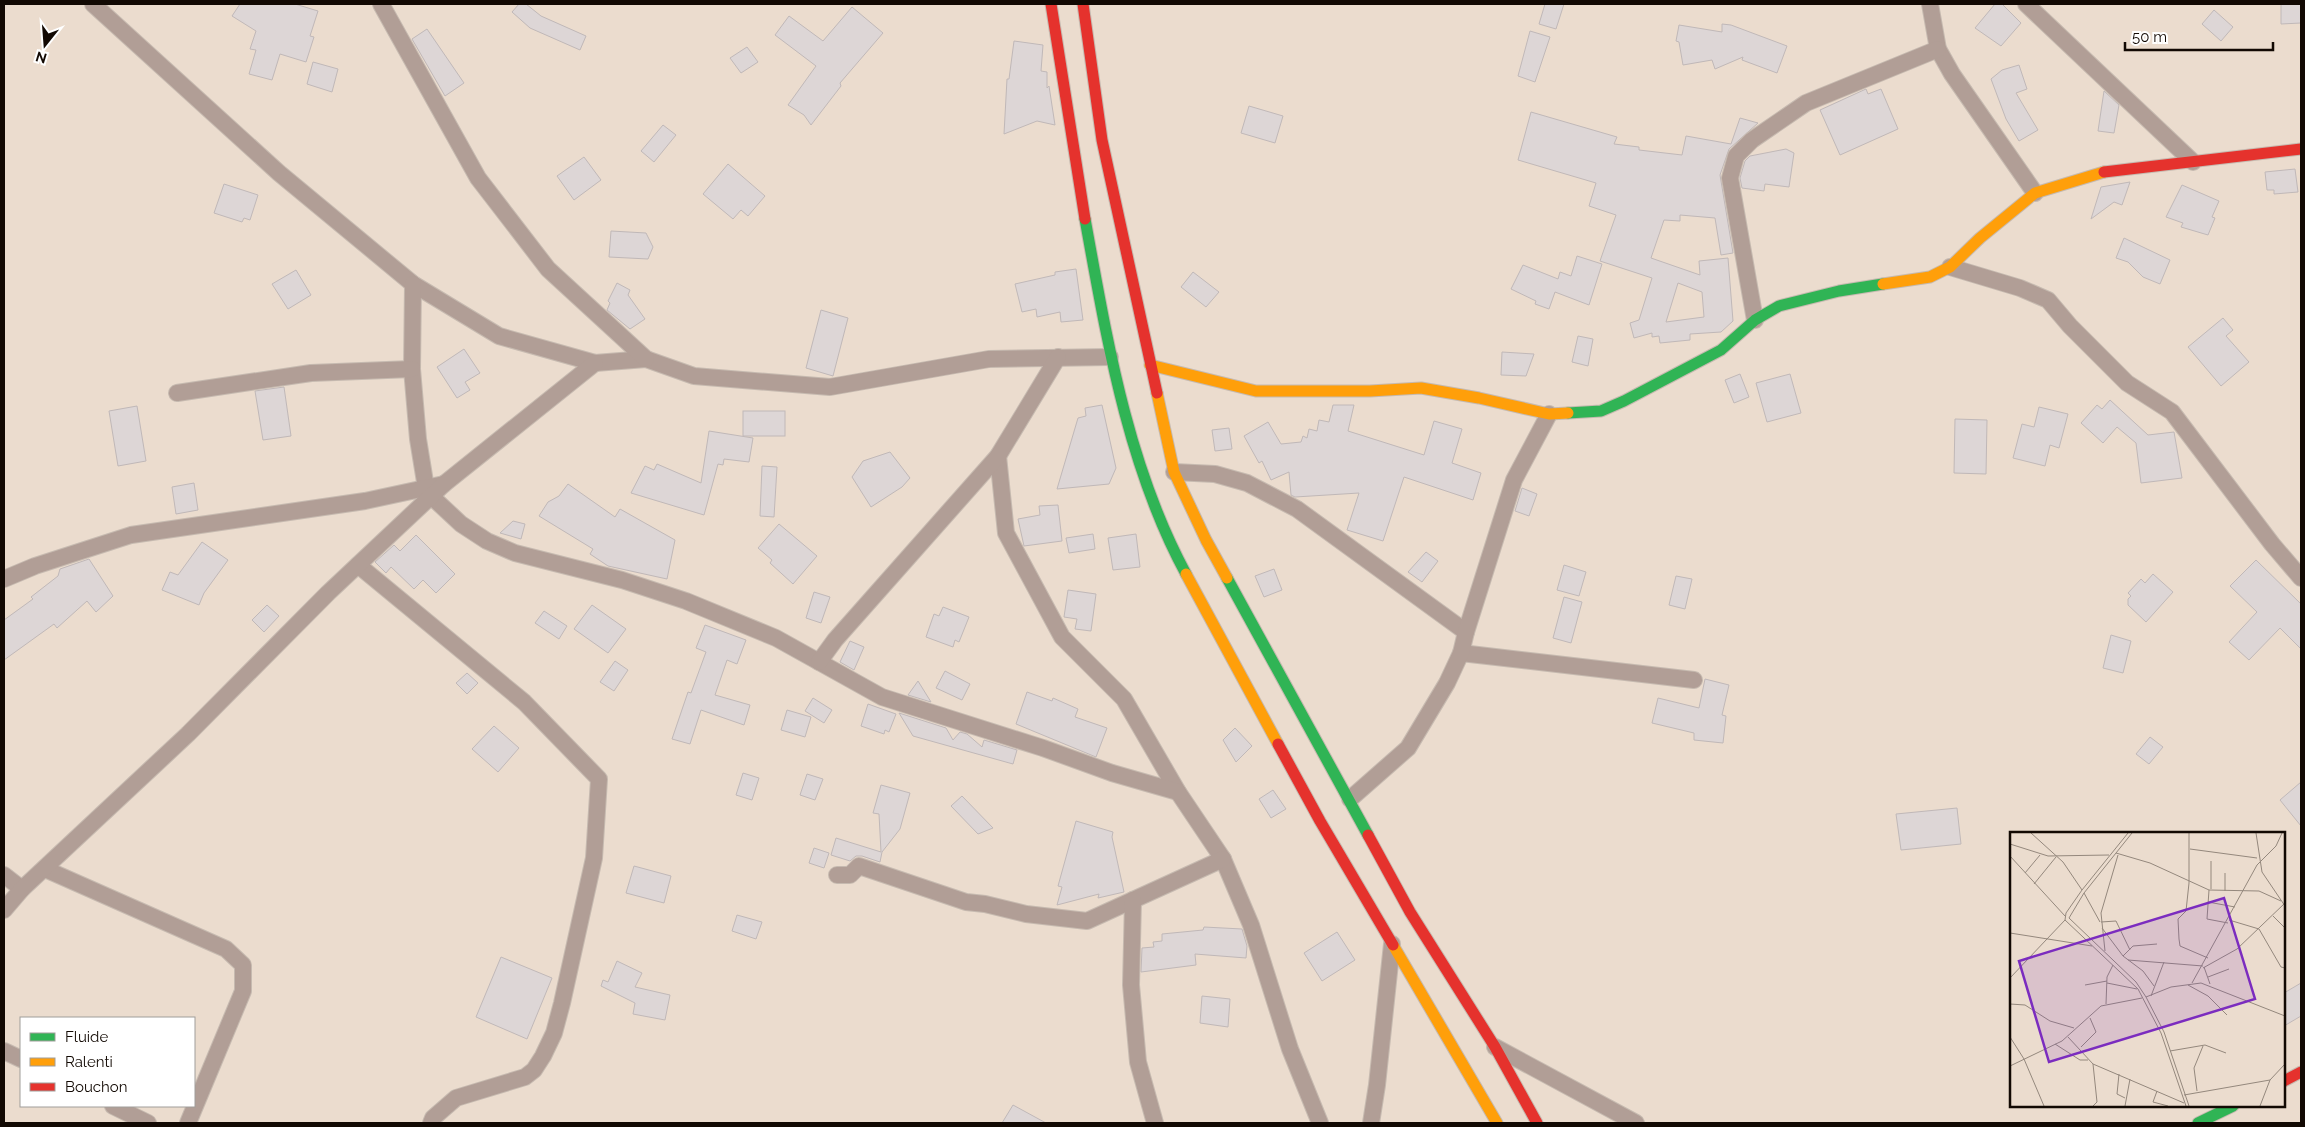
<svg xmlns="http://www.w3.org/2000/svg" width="2305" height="1127" font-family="Raleway,sans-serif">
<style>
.building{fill:#ddd6d6;stroke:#c0b8b8;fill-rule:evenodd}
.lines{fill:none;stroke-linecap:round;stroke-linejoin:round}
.street-casing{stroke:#c6bab0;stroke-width:18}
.fast-casing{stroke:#c6bab0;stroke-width:13}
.slow-casing{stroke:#c6bab0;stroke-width:13}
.jam-casing{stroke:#c6bab0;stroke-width:13}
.street{stroke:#b19e96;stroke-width:16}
.fast{stroke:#30b455;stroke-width:11}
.slow{stroke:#ff9f0a;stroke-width:11}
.jam{stroke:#e5322d;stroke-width:11}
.inset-road{fill:none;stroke:#94887d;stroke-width:1}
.view{fill:#7b2cbf;fill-opacity:0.15;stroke:#7b2cbf;stroke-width:2.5}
.inset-edge{fill:none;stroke:#120903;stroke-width:2.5}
</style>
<rect width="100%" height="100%" fill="#ebdcce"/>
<!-- building -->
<g class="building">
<path d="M 240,4 L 295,4 L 318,11 L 310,36 L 314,37 L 306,62 L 280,54 L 272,80 L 249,74 L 256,50 L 250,49 L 256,31 L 232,16 Z"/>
<path d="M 519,4 L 526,4 L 541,16 L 586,36 L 580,50 L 530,28 L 512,12 Z"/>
<path d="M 1545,4 L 1564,4 L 1556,29 L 1539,24 Z"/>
<path d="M 1995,4 L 2002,4 L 2021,23 L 2001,46 L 1975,28 Z"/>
<path d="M 2281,4 L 2301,4 L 2301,23 L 2281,24 Z"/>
<path d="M 852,7 L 883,33 L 840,83 L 841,86 L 811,125 L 804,115 L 788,105 L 816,66 L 775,35 L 789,16 L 823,41 Z"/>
<path d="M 2214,10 L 2233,27 L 2221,41 L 2202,24 Z"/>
<path d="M 1722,24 L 1731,25 L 1787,46 L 1777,73 L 1742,60 L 1743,57 L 1715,69 L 1712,60 L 1683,65 L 1679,42 L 1676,41 L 1679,25 L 1722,32 Z"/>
<path d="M 427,29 L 464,83 L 445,96 L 412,39 Z"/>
<path d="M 1530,31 L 1550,37 L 1535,82 L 1518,76 Z"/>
<path d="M 1014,41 L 1043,45 L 1041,71 L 1047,72 L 1047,88 L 1049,86 L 1055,125 L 1037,121 L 1004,134 L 1007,79 L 1009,79 Z"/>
<path d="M 747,47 L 758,62 L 741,73 L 730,58 Z"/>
<path d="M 313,62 L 338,69 L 332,92 L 307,84 Z"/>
<path d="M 2019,65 L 2027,89 L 2016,93 L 2038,130 L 2019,141 L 2006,119 L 1991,79 L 2002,70 Z"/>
<path d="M 1866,89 L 1868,94 L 1881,89 L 1898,129 L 1840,155 L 1820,110 Z"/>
<path d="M 2104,91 L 2119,105 L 2114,133 L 2098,131 Z"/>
<path d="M 1249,106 L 1283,116 L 1275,143 L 1241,133 Z"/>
<path d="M 1531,112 L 1617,137 L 1614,144 L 1639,147 L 1639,150 L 1682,155 L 1686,136 L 1731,144 L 1740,118 L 1758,123 L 1729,149 L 1720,175 L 1733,253 L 1721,255 L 1715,218 L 1680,215 L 1680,221 L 1664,220 L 1651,258 L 1700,275 L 1699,261 L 1728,258 L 1733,321 L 1721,332 L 1690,334 L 1690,340 L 1660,343 L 1659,336 L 1652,337 L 1652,333 L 1634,338 L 1630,323 L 1639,320 L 1652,278 L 1600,261 L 1616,215 L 1589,206 L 1596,183 L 1518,160 ZM 1678,283 L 1702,292 L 1704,317 L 1666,322 Z"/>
<path d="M 663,125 L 676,135 L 654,162 L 641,151 Z"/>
<path d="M 1786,149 L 1794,153 L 1789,187 L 1765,184 L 1764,191 L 1742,188 L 1740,178 L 1745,161 L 1750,156 Z"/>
<path d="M 584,157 L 601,180 L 574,200 L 557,176 Z"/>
<path d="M 728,164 L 765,196 L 748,216 L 741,210 L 733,219 L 703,194 Z"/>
<path d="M 2295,169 L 2298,192 L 2274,194 L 2274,190 L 2267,190 L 2265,172 Z"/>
<path d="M 2130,182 L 2122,205 L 2114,202 L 2091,219 L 2101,187 Z"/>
<path d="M 224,184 L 258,195 L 250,220 L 244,218 L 242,222 L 214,213 Z"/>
<path d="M 2182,185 L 2219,201 L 2212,217 L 2215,218 L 2208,235 L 2181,227 L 2183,223 L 2166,217 Z"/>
<path d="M 611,231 L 646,233 L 653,247 L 648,259 L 609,257 Z"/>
<path d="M 2124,238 L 2170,260 L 2160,284 L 2143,277 L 2128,262 L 2116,258 Z"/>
<path d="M 1577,256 L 1602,264 L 1589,305 L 1555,292 L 1549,309 L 1535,304 L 1536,301 L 1511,289 L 1523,265 L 1558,279 L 1560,272 L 1571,276 Z"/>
<path d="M 1076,269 L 1083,320 L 1061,322 L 1060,312 L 1037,317 L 1036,309 L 1022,312 L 1015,284 L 1055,275 L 1055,272 Z"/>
<path d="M 296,270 L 311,295 L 288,309 L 272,284 Z"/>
<path d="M 1193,272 L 1219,292 L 1206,307 L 1181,287 Z"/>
<path d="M 617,283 L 630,290 L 628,295 L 645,319 L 630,329 L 607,310 L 610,303 L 608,301 Z"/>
<path d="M 821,310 L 848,318 L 833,376 L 806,368 Z"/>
<path d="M 2223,318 L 2233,330 L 2226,336 L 2249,362 L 2221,386 L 2188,347 Z"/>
<path d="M 1578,336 L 1593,339 L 1588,366 L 1572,362 Z"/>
<path d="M 464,349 L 480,373 L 465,382 L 470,390 L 457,398 L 437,367 Z"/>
<path d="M 1502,352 L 1534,354 L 1526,376 L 1501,375 Z"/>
<path d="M 1740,374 L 1749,397 L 1734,403 L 1725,380 Z"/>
<path d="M 1790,374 L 1801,413 L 1767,422 L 1756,383 Z"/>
<path d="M 284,387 L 291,436 L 263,440 L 255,391 Z"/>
<path d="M 2110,400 L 2148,435 L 2174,432 L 2182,478 L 2141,483 L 2136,443 L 2117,427 L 2103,443 L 2081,423 L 2097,405 L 2102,409 Z"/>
<path d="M 1102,405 L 1116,468 L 1109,484 L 1057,489 L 1078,418 L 1086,416 L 1085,408 Z"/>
<path d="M 1333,405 L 1354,405 L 1348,431 L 1424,455 L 1434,421 L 1462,429 L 1452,463 L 1481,473 L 1473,500 L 1404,477 L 1383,541 L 1347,530 L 1359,493 L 1295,497 L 1291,495 L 1289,472 L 1271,480 L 1262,461 L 1259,463 L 1244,436 L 1268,422 L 1281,444 L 1301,442 L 1303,436 L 1307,438 L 1309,429 L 1317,431 L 1319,420 L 1329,422 Z"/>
<path d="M 137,406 L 146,461 L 118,466 L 109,411 Z"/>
<path d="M 2039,407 L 2068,414 L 2059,448 L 2050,445 L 2045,466 L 2013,458 L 2022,424 L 2034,427 Z"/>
<rect x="743" y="411" width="42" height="25"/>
<path d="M 1955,419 L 1987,420 L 1986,474 L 1954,473 Z"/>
<path d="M 1229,428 L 1232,449 L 1215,451 L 1212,430 Z"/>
<path d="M 709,431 L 753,438 L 749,462 L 724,459 L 723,465 L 718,464 L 704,515 L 631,493 L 645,466 L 654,470 L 657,464 L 701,483 Z"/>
<path d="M 890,452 L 910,478 L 902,487 L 871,507 L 852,477 L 863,461 Z"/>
<path d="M 762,466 L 777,467 L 774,517 L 760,516 Z"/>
<path d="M 194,483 L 198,510 L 176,514 L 172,487 Z"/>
<path d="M 568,484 L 615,517 L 620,509 L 675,540 L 667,579 L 608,566 L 590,554 L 593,549 L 539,516 L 548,502 L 559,496 Z"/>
<path d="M 1522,488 L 1537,494 L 1529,516 L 1515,511 Z"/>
<path d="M 1058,505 L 1062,541 L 1024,546 L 1018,519 L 1040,515 L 1039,506 Z"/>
<path d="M 513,521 L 525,524 L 521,539 L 500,533 Z"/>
<path d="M 779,524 L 817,556 L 793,584 L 770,563 L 772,560 L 758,548 Z"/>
<path d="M 1093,534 L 1095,549 L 1069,553 L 1066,538 Z"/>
<path d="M 1136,534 L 1140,567 L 1113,570 L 1108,538 Z"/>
<path d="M 416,535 L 455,574 L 436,593 L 423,580 L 414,589 L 391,567 L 386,573 L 375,562 L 394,545 L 400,551 Z"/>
<path d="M 202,542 L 228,560 L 204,593 L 199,605 L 162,590 L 170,572 L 178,575 Z"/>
<path d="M 1426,552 L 1438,561 L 1422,582 L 1408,572 Z"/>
<path d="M 89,559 L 113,596 L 96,612 L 87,601 L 57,628 L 54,624 L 4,660 L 4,620 L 33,599 L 31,597 L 58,576 L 60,569 Z"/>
<path d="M 2256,560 L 2301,604 L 2301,649 L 2280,628 L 2249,660 L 2229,642 L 2257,612 L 2230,586 Z"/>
<path d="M 1564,565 L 1586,572 L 1579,596 L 1557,590 Z"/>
<path d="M 1274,569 L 1282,590 L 1264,597 L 1255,576 Z"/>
<path d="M 2153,574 L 2173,592 L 2146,622 L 2128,605 L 2128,599 L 2131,596 L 2128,593 L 2141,579 L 2145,583 Z"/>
<path d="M 1676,576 L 1692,579 L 1685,609 L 1669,605 Z"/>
<path d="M 1068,590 L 1096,594 L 1091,631 L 1075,629 L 1077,619 L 1064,617 Z"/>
<path d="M 814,592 L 830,597 L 821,623 L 806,618 Z"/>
<path d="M 1564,597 L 1582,602 L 1571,643 L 1553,638 Z"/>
<path d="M 267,605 L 279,616 L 264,632 L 252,620 Z"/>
<path d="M 592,605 L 626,629 L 608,653 L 574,629 Z"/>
<path d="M 943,607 L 969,617 L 959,642 L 955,640 L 953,647 L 926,637 L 934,614 L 939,616 Z"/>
<path d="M 544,611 L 567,626 L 559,639 L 535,623 Z"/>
<path d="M 705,625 L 746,640 L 737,664 L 727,660 L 715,695 L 750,705 L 744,725 L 701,710 L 690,744 L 672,739 L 688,692 L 691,693 L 706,652 L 696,648 Z"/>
<path d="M 2111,635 L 2131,641 L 2123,673 L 2103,668 Z"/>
<path d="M 850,641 L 864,647 L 854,670 L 840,662 Z"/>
<path d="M 615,661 L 628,670 L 614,691 L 600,682 Z"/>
<path d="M 945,671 L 970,684 L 962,700 L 936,688 Z"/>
<path d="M 467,673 L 478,683 L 467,694 L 456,683 Z"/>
<path d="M 1705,679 L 1729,685 L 1722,715 L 1726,716 L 1723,743 L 1694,740 L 1694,733 L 1652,723 L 1658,698 L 1699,708 Z"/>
<path d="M 918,681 L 931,702 L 908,695 Z"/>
<path d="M 1027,692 L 1052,701 L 1053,698 L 1078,709 L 1075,717 L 1107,728 L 1096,757 L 1016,724 Z"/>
<path d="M 813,698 L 832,710 L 824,723 L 805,711 Z"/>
<path d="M 868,704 L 896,714 L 889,732 L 885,730 L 884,734 L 861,726 Z"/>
<path d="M 787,710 L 811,717 L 805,737 L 781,730 Z"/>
<path d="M 899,713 L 946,728 L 953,740 L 960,732 L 967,734 L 982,747 L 984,740 L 1017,750 L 1013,764 L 913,736 Z"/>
<path d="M 494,726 L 519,748 L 498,772 L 472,749 Z"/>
<path d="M 1235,728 L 1252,746 L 1236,762 L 1223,740 Z"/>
<path d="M 2150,737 L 2163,747 L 2149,764 L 2136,754 Z"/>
<path d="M 743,773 L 759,778 L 752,800 L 736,795 Z"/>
<path d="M 807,774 L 823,779 L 815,800 L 800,795 Z"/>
<path d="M 2301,782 L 2301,826 L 2280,800 Z"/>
<path d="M 881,785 L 910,793 L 900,829 L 882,852 L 880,862 L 862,856 L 856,856 L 850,861 L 831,855 L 836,838 L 881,852 L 879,814 L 873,813 Z"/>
<path d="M 1273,790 L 1286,809 L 1271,818 L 1259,799 Z"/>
<path d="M 962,796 L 993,828 L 978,834 L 951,806 Z"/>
<path d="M 1957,808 L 1961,844 L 1901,850 L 1896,814 Z"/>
<path d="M 1076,821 L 1113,832 L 1112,837 L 1124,892 L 1098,898 L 1099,894 L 1057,905 L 1062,887 L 1058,886 Z"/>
<path d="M 814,848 L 829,853 L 824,868 L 809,863 Z"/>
<path d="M 634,866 L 671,876 L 664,903 L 626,893 Z"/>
<path d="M 737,915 L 762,922 L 756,939 L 732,931 Z"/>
<path d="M 1204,927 L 1242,929 L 1247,946 L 1246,958 L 1195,954 L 1196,965 L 1141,972 L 1142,948 L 1154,947 L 1153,942 L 1162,941 L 1162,934 L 1203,930 Z"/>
<path d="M 1337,932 L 1355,960 L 1322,981 L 1304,953 Z"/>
<path d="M 501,957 L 552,978 L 527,1039 L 476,1017 Z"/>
<path d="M 617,961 L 642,973 L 635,987 L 670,995 L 665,1020 L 633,1014 L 635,1003 L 601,986 L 603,980 L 608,982 Z"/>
<path d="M 2301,983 L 2301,1016 L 2284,1026 L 2284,993 Z"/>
<path d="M 1202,996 L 1230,999 L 1228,1027 L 1200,1023 Z"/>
<path d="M 1013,1105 L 1046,1123 L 1002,1123 Z"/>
</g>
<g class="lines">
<defs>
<g id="street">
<path d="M 93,4 L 279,173 L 413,284 L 499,336 L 595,363 L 646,359 L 694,376 L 830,387 L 989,359 L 1110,357"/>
<path d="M 381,4 L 478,178 L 548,269 L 646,359"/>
<path d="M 1930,4 L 1938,49 L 1952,74 L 2035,193"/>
<path d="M 2026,4 L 2193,162"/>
<path d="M 1950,267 L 2020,288 L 2048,300 L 2070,326 L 2127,383 L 2172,412 L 2272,544 L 2301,578"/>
<path d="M 413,284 L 412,369 L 418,439 L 426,488"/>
<path d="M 1755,320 L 1730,178 L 1736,156 L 1752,140 L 1806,103 L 1938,49"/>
<path d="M 177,393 L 311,373 L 412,369"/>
<path d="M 998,456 L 1006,533 L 1062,637 L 1124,699 L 1178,792 L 1223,859 L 1251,925 L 1290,1049 L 1320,1123"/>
<path d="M 1174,472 L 1215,474 L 1247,483 L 1297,509 L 1466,632"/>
<path d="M 431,496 L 461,524 L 487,541 L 515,553 L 622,580 L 686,601 L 776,638 L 882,697 L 1043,748 L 1112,773 L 1178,792"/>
<path d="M 358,565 L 524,702 L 599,779 L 594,858 L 562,1003 L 554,1033 L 543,1056 L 534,1070 L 525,1077 L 456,1098 L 433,1118 L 431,1123"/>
<path d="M 4,579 L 35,566 L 131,535 L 365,501 L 444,484"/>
<path d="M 1461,653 L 1694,680"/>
<path d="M 819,662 L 835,640 L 998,456 L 1058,357"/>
<path d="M 1350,799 L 1408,748 L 1447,683 L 1461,653 L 1466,632 L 1514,480 L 1549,414"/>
<path d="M 45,869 L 226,949 L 243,965 L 243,991 L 188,1123"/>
<path d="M 4,875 L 22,889"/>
<path d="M 837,875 L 850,875 L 859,866 L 966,902 L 985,904 L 1026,914 L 1087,921 L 1223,859"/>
<path d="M 1133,900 L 1131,985 L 1138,1062 L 1155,1123"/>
<path d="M 4,910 L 22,889 L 188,734 L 328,593 L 444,484 L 595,363"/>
<path d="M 1495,1047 L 1636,1123"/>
<path d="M 4,1051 L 21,1059"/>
<path d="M 113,1106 L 148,1123"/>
<path d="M 1371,1123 L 1377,1085 L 1392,944"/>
</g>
<g id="fast">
<path d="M 1085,219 C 1107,339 1127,465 1186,574"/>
<path d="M 1568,413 L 1601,411 L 1624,401 L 1721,350 L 1755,320 L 1779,306 L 1839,291 L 1883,284"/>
<path d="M 1227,578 L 1368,835"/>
<path d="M 2198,1123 L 2233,1106"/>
</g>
<g id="slow">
<path d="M 1883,284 L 1930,277 L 1950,267 L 1980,238 L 2035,193 L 2104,172"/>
<path d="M 1150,365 L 1256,391 L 1370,391 L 1421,388 L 1479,398 L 1549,414 L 1568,413"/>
<path d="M 1157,393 L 1174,472 L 1206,540 L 1227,578"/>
<path d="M 1186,574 L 1278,744"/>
<path d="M 1393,945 L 1497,1123"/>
</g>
<g id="jam">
<path d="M 1051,4 L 1085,219"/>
<path d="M 1083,4 L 1102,140 L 1157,393"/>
<path d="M 2104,172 L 2301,149"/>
<path d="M 1278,744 L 1320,821 L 1393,945"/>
<path d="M 1368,835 L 1410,912 L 1495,1047 L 1537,1123"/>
<path d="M 2284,1081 L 2301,1072"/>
</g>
</defs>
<!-- street casing -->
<use href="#street" class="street-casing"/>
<!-- fast casing -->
<use href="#fast" class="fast-casing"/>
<!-- slow casing -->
<use href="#slow" class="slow-casing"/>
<!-- jam casing -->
<use href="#jam" class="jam-casing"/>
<!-- street -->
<use href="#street" class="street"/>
<!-- fast -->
<use href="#fast" class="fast"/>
<!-- slow -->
<use href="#slow" class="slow"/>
<!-- jam -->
<use href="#jam" class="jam"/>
</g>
<!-- overview -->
<g transform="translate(2010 832)">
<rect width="275" height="275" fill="#ebdcce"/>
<path class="inset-road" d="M 21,1 L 53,30 L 72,58M 122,1 L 74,61 L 59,86 L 126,150 L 136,165 L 154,200 L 179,274M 179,1 L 179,51 L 176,79 L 168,87 L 169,107 L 170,114 L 198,126M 246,1 L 252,40 L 275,74M 0,12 L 38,24 L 99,23M 180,17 L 247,26M 106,21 L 140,31 L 199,58 L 249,59 L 271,69M 0,24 L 55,84M 15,41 L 30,23M 24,52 L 46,25M 201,57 L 201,29M 199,58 L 197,87 L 218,91M 215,59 L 215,41M 74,61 L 90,90M 198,70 L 225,75M 263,84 L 275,96M 55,88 L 128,157 L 151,201 L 176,274M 219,88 L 249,97 L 271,135 L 275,136M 91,90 L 106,89 L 120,118M 92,96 L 113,124 L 133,139 L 144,154M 0,101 L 82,114M 95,119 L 91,81 L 108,23M 113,124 L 123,114 L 147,112M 118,128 L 193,134M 194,135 L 200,152M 193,136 L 227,117 L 275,71M 198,145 L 219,137M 0,146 L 55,88 L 56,81 L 72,58 L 118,1M 97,151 L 127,157M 182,151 L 247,33 L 266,14 L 272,1M 75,153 L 97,149M 178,153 L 198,164 L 217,183M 141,164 L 154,130M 136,165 L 161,155 L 191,151 L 275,184M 0,172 L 15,173 L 40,189 L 64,196M 96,172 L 97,145 L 103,133M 0,205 L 14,227 L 34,274M 58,205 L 83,232 L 174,271M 45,212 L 70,228 L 78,228M 71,215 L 86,200 L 80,186M 160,219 L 195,213 L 216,221M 83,232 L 87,270 L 83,274M 0,234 L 52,209 L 91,174 L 132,166M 109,242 L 107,262 L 115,266M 147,259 L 143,270 L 158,274M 187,259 L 184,236 L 193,214M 174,263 L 260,248M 115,274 L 120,247M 250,274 L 260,248 L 275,232"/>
<path class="view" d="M 214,66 L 245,167 L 39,230 L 9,129 Z"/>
<rect width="275" height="275" class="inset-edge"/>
</g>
<!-- border -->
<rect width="2305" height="1127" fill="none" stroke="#120903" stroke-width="10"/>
<!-- legend -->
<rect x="20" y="1017" width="175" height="90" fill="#ffffff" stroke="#a09d9a"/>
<rect x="30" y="1033" width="25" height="8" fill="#30b455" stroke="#a09d9a"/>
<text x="65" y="1042" font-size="15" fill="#120903">Fluide</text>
<rect x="30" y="1058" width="25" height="8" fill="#ff9f0a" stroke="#a09d9a"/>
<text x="65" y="1067" font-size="15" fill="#120903">Ralenti</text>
<rect x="30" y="1083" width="25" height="8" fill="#e5322d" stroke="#a09d9a"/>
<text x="65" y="1092" font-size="15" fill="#120903">Bouchon</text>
<!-- north arrow -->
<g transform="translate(45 45) rotate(197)" stroke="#ffffff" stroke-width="4" paint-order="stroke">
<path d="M0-4L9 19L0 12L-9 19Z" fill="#120903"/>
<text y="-8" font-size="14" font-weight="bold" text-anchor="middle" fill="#120903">N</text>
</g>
<!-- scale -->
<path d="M2125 42v8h148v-8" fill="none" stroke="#120903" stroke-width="2.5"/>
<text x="2132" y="42" font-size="15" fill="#120903" stroke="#ffffff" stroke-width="4" paint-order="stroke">50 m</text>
</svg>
